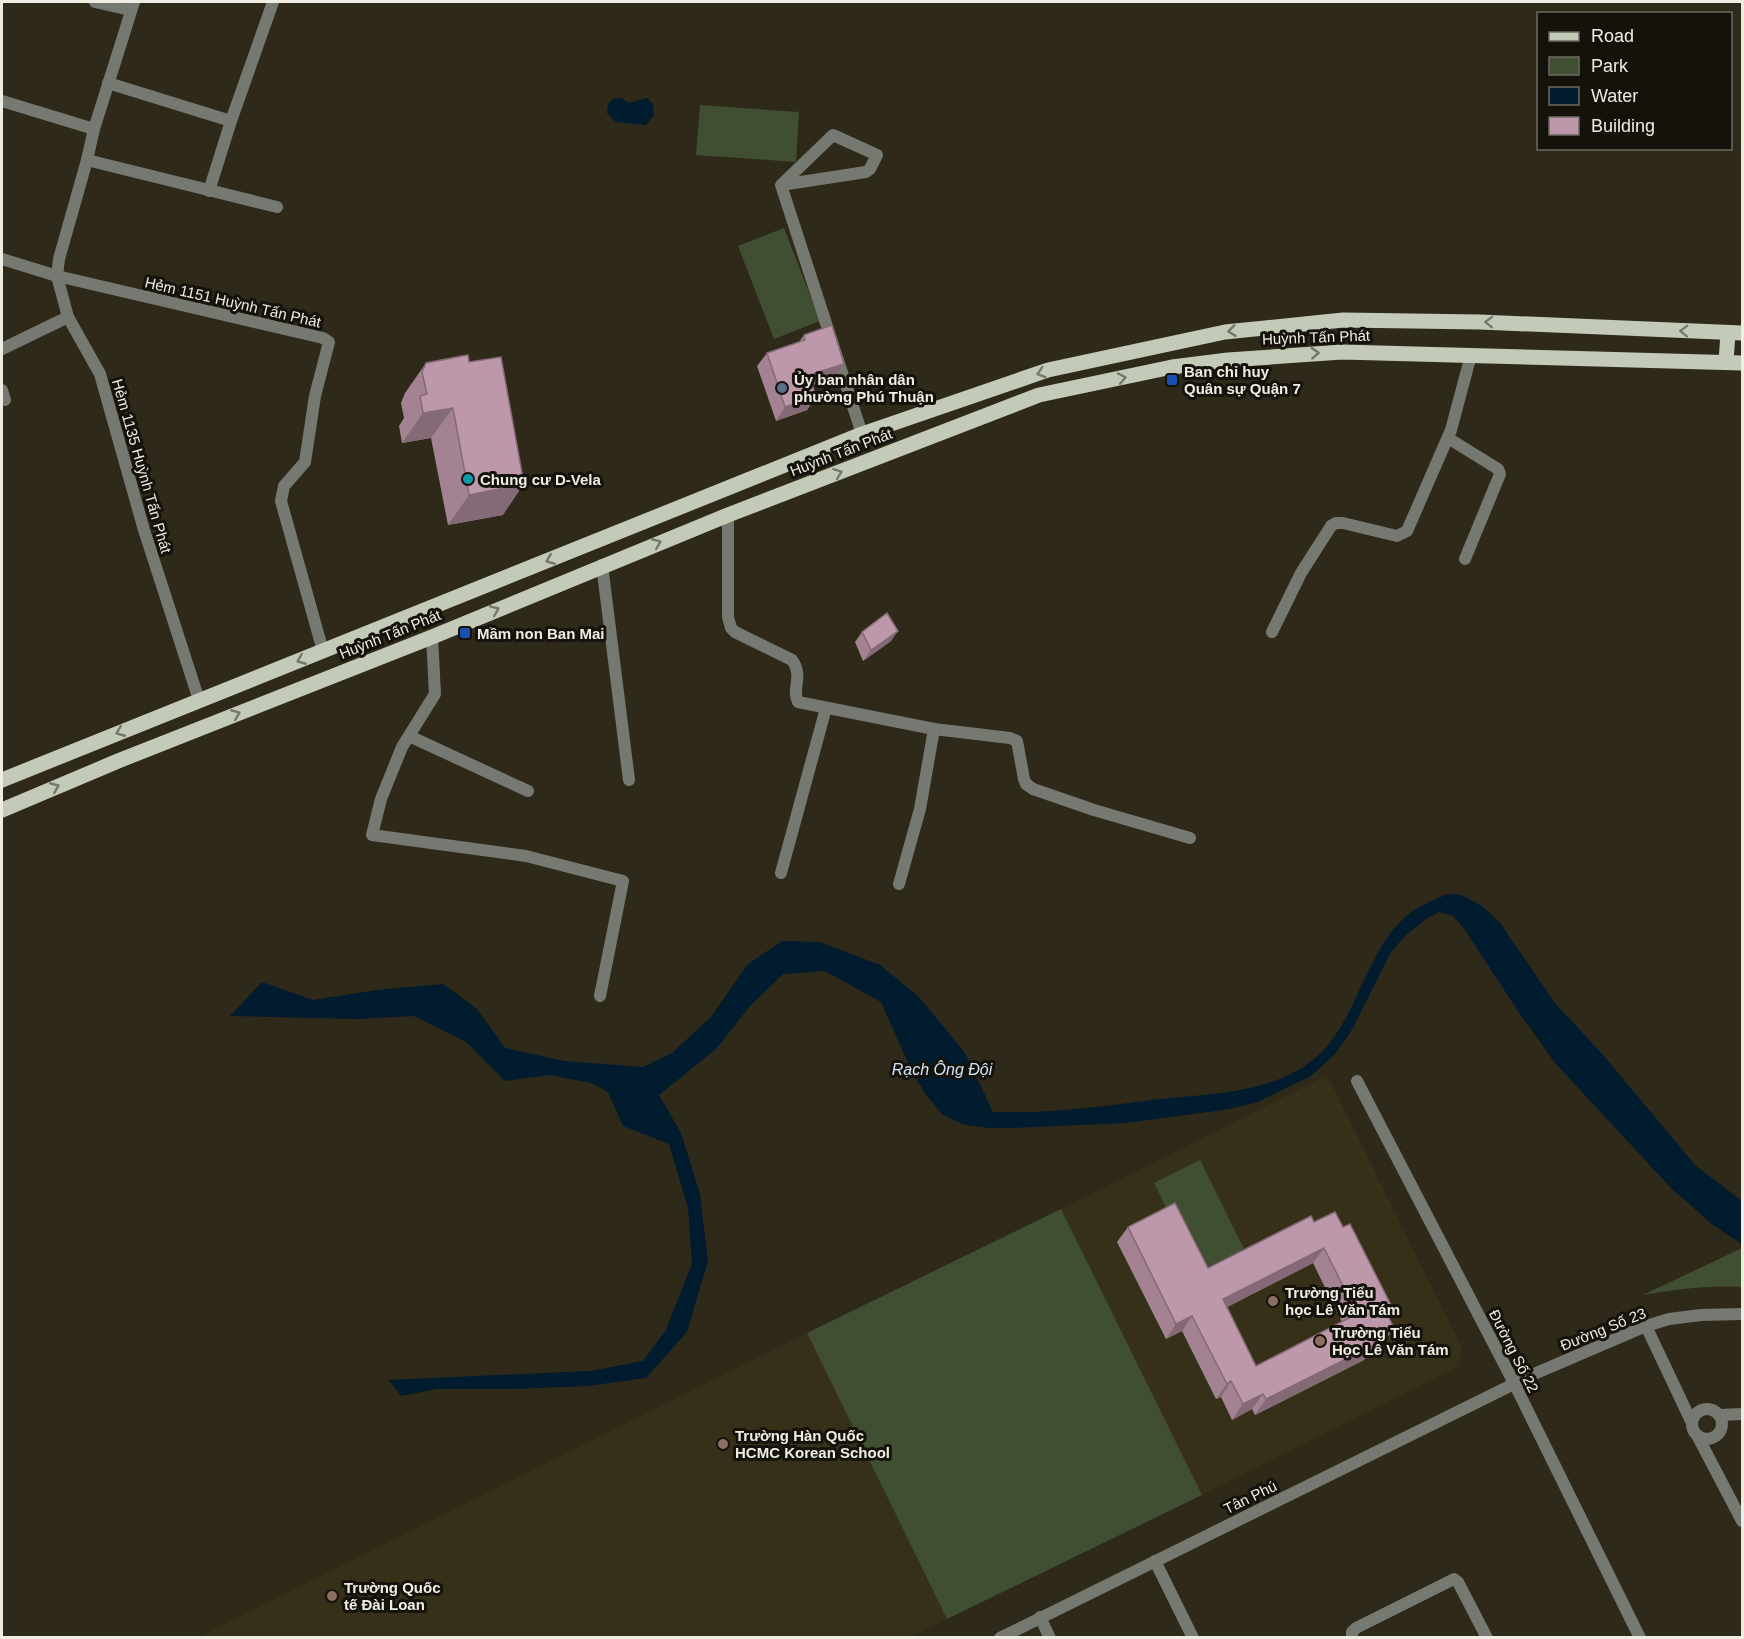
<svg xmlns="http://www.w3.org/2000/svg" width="1744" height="1639" font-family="Helvetica,sans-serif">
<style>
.built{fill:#373018}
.green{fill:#404f31}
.water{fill:#011b2f}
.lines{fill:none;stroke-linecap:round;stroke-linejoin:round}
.minor{stroke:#767971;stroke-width:12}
.tertiary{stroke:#767971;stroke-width:12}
.primary{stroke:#c3cab8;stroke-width:15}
.wall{fill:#a38292;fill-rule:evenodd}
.shaded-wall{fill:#846a77}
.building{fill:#bd97aa;stroke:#846a77;stroke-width:1.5;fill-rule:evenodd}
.oneway{stroke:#74776a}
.transit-dot{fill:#1a4fb4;stroke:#14120b;stroke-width:2}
.service-dot{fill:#5c6f8a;stroke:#14120b;stroke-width:2}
.culture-dot{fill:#0f9aa8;stroke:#14120b;stroke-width:2}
.education-dot{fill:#8d6e63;stroke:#14120b;stroke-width:2}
.labels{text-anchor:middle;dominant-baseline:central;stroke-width:6;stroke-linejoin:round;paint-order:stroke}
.street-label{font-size:15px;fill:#efece1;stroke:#14120b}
.poi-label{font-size:15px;font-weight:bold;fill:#efece1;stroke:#14120b;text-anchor:start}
.water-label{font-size:16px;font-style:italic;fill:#cfe4f5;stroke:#14120b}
</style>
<rect width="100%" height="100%" fill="#2e2918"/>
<!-- built -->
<g class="built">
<path d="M 1327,1075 L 1462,1347 L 1459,1366 L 1202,1495 L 1061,1209 Z"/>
<path d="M 807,1333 L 947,1619 L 909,1638 L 198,1637 Z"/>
</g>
<!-- green -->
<g class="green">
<path d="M 700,105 L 799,112 L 796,162 L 696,155 Z"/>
<path d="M 784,228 L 820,321 L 774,339 L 738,246 Z"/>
<path d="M 1200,1160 L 1244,1249 L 1198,1272 L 1154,1183 Z"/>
<path d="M 1061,1209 L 1202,1495 L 947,1619 L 807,1333 Z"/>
<path d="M 1742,1248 L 1742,1287 C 1708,1285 1677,1289 1643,1295 Z"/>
</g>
<!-- water -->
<g class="water">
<path d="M 621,98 L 629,103 L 647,98 L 653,104 L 654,115 L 646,125 L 616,122 L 607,113 L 608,104 L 613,99 Z"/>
<path d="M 1447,894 L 1461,895 L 1481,905 L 1500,923 L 1555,1003 L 1603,1055 L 1696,1166 L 1742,1201 L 1742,1244 L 1713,1225 L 1671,1188 L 1556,1064 L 1518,1011 L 1463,927 L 1453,916 L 1439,912 L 1426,919 L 1406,935 L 1391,952 L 1350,1033 L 1334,1055 L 1311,1076 L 1257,1102 L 1230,1109 L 1126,1123 L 1012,1128 L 990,1128 L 965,1125 L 943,1115 L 927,1096 L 913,1074 L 881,1002 L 825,971 L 783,974 L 750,1006 L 716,1049 L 659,1095 L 681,1133 L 700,1194 L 708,1261 L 687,1332 L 646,1378 L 587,1386 L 512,1389 L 437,1389 L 401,1396 L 389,1380 L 590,1371 L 643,1361 L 666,1330 L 692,1263 L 688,1208 L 669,1144 L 623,1126 L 608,1092 L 591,1083 L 550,1075 L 505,1081 L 466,1042 L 414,1016 L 356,1019 L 230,1016 L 262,982 L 313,1000 L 377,990 L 443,984 L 477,1009 L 505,1048 L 564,1061 L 643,1067 L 672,1053 L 711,1017 L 747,965 L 782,941 L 820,942 L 880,965 L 919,997 L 965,1053 L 993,1112 C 1046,1114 1099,1107 1152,1100 C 1212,1093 1292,1095 1332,1040 C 1360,1002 1369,952 1403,919 C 1414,908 1432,901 1447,894 Z"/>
</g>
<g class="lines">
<!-- minor -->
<g class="minor">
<path d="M 95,2 L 130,10"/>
<path d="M 134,2 L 94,129 L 87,160 L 59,259 L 57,276 L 68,317 L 100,374 L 144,530 L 199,700"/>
<path d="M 108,83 L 231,121"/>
<path d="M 2,101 L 94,129"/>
<path d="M 87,160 L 277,207"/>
<path d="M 781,185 L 833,135 L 877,155 L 870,169 L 866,172 L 781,185 L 862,434"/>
<path d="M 209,191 L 231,121 L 273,2"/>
<path d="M 2,259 L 57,276 L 323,338 L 329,342 L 315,396 L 305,462 L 284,486 L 281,501 L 323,651"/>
<path d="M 2,349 L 68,317"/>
<path d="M 2,390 L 5,400"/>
<path d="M 1448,438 L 1498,469 L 1500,474 L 1465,559"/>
<path d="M 728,515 L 728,617 L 731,628 L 735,632 L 792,660 C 804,676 791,689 798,702 L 934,729 L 1010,738 L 1017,741 L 1024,779 L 1026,784 L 1033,789 L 1094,810 L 1190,838"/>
<path d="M 602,565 L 629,780"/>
<path d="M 1272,632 L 1301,573 L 1331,526 L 1336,523 L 1343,523 L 1397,536 L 1407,531 L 1451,430 L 1471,355"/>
<path d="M 432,637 L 435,694 L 402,747 L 381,799 L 372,835 L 526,856 L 623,881 L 600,996"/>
<path d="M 409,736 L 528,791"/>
<path d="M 781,873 L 826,708"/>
<path d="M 899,884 L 920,809 L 934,729"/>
<path d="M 1357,1081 L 1514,1383 L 1640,1638"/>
<path d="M 1646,1326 L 1691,1421"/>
<circle cx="1707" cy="1424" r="15"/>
<path d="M 1719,1415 L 1742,1414"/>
<path d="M 1698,1437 L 1742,1521"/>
<path d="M 1155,1561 L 1193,1638"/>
<path d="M 1040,1617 L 1050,1638"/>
<path d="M 1352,1638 L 1352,1632 L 1356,1628 L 1454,1579 L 1458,1582 L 1487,1638"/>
</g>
<!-- tertiary -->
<path class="tertiary" d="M 1000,1638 L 1534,1374 L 1646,1326 L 1669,1319 L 1701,1315 L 1742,1314"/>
<!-- primary -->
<g class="primary">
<path d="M 1726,362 L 1728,333"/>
<path d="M 2,780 L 862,434 L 1048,370 L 1225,332 L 1343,320 L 1480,322 L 1742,333"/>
<path d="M 2,810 L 118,761 L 432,637 L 728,515 L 1039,395 L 1172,367 L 1228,360 L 1342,352 L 1742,363"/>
</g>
</g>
<!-- wall -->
<g class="wall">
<path d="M 804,335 L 844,364 L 835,377 L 812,385 L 816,397 L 807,410 L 776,421 L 757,366 L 767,353 L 799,342 Z"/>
<path d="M 468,355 L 503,515 L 448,525 L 431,438 L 402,443 L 399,426 L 404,418 L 401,403 L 405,393 L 426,363 Z"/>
<path d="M 862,632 L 891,641 L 863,661 L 855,642 Z"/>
<path d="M 1314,1222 L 1343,1227 L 1393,1309 L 1388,1315 L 1394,1328 L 1383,1343 L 1371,1350 L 1364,1360 L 1255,1415 L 1252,1409 L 1232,1420 L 1221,1397 L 1216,1399 L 1182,1331 L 1166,1339 L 1117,1242 L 1128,1227 L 1208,1268 ZM 1313,1263 L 1342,1322 L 1256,1366 L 1227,1307 Z"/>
</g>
<!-- shaded-wall -->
<g class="shaded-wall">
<path d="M 844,364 L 835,377 L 800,389 L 809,375 Z"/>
<path d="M 816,397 L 807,410 L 776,421 L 785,407 Z"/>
<path d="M 453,408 L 431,438 L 402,443 L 423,413 Z"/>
<path d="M 524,484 L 503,515 L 448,525 L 469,495 Z"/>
<path d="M 898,631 L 891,641 L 863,661 L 871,650 Z"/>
<path d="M 1324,1248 L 1313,1263 L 1212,1315 L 1223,1299 Z"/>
<path d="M 1192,1316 L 1182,1331 L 1166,1339 L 1176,1324 Z"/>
<path d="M 1394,1328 L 1383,1343 L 1371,1350 L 1364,1360 L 1255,1415 L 1266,1399 L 1372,1339 Z"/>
<path d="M 1231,1381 L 1221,1397 L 1216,1399 L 1227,1384 Z"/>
<path d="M 1263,1394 L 1252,1409 L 1232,1420 L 1243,1404 Z"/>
</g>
<!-- building -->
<g class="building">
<path d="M 832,325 L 844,364 L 809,375 L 816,397 L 785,407 L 767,353 L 805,340 L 804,335 Z"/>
<path d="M 468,355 L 469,362 L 501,357 L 524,484 L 469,495 L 453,408 L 423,413 L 420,396 L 427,394 L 422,372 L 426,363 Z"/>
<path d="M 887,613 L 898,631 L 871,650 L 862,632 Z"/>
<path d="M 1175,1203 L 1208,1268 L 1311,1216 L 1314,1222 L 1335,1212 L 1343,1227 L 1350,1224 L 1393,1309 L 1386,1312 L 1394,1328 L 1372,1339 L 1374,1345 L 1266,1399 L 1263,1394 L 1243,1404 L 1231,1381 L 1227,1384 L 1192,1316 L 1176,1324 L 1128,1227 ZM 1324,1248 L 1357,1314 L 1256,1366 L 1223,1299 Z"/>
</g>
<!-- one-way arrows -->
<defs><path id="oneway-chevron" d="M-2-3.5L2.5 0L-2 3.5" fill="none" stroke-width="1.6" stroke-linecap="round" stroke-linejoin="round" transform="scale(1.5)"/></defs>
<g class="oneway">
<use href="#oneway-chevron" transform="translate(1489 322) rotate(-178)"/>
<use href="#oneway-chevron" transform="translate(1232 331) rotate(173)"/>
<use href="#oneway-chevron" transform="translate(1684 331) rotate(-178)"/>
<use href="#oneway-chevron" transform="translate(1315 353) rotate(-4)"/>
<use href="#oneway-chevron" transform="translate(1041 373) rotate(162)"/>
<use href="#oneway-chevron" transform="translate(1122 378) rotate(-12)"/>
<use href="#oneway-chevron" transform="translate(838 473) rotate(-21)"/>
<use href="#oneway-chevron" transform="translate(657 543) rotate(-22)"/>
<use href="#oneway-chevron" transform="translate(550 560) rotate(158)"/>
<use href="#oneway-chevron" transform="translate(495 610) rotate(-23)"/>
<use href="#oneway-chevron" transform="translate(301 660) rotate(158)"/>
<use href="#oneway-chevron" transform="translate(236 714) rotate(-22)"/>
<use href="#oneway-chevron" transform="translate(120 732) rotate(158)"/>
<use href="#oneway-chevron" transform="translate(55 787) rotate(-23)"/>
</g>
<!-- markers -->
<g class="transit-dot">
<rect x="1166" y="374" width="12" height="12" rx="3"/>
<rect x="459" y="627" width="12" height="12" rx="3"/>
</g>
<circle class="service-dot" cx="782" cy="388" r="6"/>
<circle class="culture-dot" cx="468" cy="479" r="6"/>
<g class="education-dot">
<circle cx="1273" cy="1301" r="6"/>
<circle cx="1320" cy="1341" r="6"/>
<circle cx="723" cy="1444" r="6"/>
<circle cx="332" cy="1596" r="6"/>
</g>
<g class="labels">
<!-- street labels -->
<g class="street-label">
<text transform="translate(233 302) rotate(13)">Hẻm 1151 Huỳnh Tấn Phát</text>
<text transform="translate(1316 337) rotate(-2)">Huỳnh Tấn Phát</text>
<text transform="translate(841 452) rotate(-21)">Huỳnh Tấn Phát</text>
<text transform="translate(142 466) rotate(74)">Hẻm 1135 Huỳnh Tấn Phát</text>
<text transform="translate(390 634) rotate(-22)">Huỳnh Tấn Phát</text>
<text transform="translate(1603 1329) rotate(-22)">Đường Số 23</text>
<text transform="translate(1514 1351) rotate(63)">Đường Số 22</text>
<text transform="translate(1250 1497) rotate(-26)">Tân Phú</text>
</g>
<!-- poi labels -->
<g class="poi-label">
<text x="1184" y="371">Ban chỉ huy<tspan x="1184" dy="17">Quân sự Quận 7</tspan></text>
<text x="794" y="379">Ủy ban nhân dân<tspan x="794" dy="17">phường Phú Thuận</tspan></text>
<text x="480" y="479">Chung cư D-Vela</text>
<text x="477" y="633">Mầm non Ban Mai</text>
<text x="1285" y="1292">Trường Tiểu<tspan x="1285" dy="17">học Lê Văn Tám</tspan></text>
<text x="1332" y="1332">Trường Tiểu<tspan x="1332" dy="17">Học Lê Văn Tám</tspan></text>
<text x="735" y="1435">Trường Hàn Quốc<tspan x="735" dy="17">HCMC Korean School</tspan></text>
<text x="344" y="1587">Trường Quốc<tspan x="344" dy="17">tế Đài Loan</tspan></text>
</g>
<!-- water labels -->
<g class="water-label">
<text x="942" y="1069">Rạch Ông Đội</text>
</g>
</g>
<!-- border -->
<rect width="1744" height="1639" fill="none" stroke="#efece1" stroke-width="6"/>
<!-- legend -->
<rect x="1537" y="12" width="195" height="138" fill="#14120b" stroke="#6c6961" stroke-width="1.5"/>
<rect x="1549" y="32" width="30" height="9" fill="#c3cab8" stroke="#6c6961" stroke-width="1.5"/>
<text x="1591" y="42" font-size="18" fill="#efece1">Road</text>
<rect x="1549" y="57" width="30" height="18" fill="#404f31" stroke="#6c6961" stroke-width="1.5"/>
<text x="1591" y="72" font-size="18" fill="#efece1">Park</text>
<rect x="1549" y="87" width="30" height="18" fill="#011b2f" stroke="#6c6961" stroke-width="1.5"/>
<text x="1591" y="102" font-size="18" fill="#efece1">Water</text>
<rect x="1549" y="117" width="30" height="18" fill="#bd97aa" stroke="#6c6961" stroke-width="1.5"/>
<text x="1591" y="132" font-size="18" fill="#efece1">Building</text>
</svg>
